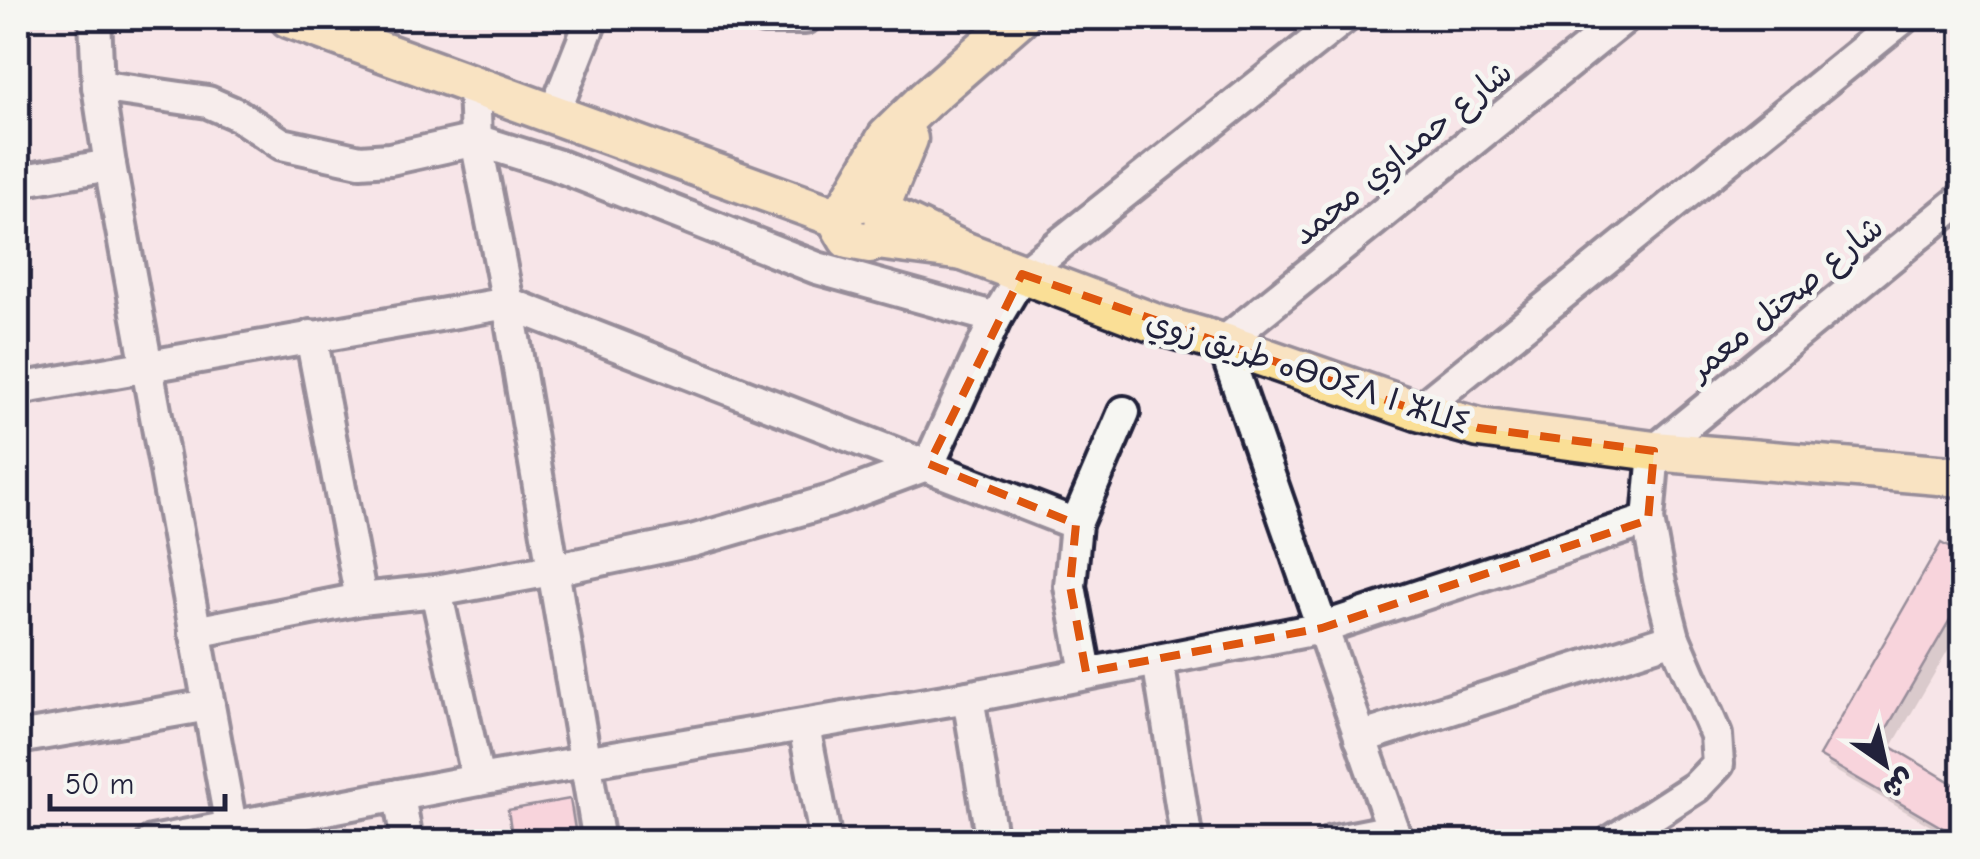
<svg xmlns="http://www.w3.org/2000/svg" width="1980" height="859" font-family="'Comic Neue','Playpen Sans Arabic','Noto Sans Tifinagh',sans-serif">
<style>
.building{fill:#f8becf;stroke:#22223b;stroke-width:2.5;filter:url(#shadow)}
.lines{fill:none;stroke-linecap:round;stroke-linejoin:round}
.minor-casing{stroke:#22223b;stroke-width:38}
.major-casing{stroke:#22223b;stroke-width:45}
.minor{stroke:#f6f6f2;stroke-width:30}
.major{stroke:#fadf96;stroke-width:38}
.marked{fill:none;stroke:#de560e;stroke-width:8;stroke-dasharray:20 12;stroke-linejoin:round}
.labels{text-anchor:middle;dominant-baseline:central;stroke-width:10;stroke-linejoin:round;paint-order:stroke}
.street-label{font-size:32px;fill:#22223b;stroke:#f6f6f2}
</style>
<defs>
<filter id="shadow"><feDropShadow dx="9" dy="9" stdDeviation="0" flood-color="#0004"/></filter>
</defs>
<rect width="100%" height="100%" fill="#f7e5e8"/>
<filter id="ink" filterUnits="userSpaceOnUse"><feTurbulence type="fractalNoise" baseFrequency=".01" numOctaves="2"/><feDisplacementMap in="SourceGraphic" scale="20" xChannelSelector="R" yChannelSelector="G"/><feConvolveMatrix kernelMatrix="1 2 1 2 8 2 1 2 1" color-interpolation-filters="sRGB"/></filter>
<g filter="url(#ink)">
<!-- building -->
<g class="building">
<path d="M 1941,543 L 1962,555 L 1962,599 L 1880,740 L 1962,789 L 1962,839 L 1819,756 Z"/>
<path d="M 570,799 L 577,842 L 513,842 L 508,810 Z"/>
</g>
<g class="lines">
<defs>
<g id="minor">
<path d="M 95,18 L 98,86 L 110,165 L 234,842"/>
<path d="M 763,18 L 805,18"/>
<path d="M 98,86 L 208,102 L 238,115 L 282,144 L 360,161 L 390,159 L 476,140 L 559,166 L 817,268 L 996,318"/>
<path d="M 474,86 L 476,140 L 508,303 L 599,842"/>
<path d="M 554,114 L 592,18"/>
<path d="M 18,181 L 110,165"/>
<path d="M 311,336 L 361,599"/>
<path d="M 18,389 L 508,303 L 1076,524"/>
<path d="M 1418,411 L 1903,18"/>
<path d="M 436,591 L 478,780"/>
<path d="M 195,632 L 361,599 L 436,591 L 552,570 L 692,541 L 830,501 L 929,464 L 996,318 L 1022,274 L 1344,18"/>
<path d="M 1158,660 L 1187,842"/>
<path d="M 1086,672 L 1070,586 L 1076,524 L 1124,412"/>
<path d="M 968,697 L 992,842"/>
<path d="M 804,726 L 826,842"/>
<path d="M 18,738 L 209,705"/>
<path d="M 1360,738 L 1674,638"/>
<path d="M 399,795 L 407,842"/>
<path d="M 152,842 L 478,780 L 968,697 L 1322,628 L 1648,520"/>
<path d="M 1332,842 L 1393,830"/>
<path d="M 1397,842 L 1223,343 L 1624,18"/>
<path d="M 1611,842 L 1696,787 L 1718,764 L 1716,735 L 1674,638 L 1659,579 L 1648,520 L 1654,451 L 1962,199"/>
</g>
<g id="major">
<path d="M 289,18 L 841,219"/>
<path d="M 847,206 L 887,137 L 925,100 L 1019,18"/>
<path d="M 880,207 L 867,200 L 847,206 L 841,227 L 848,239 L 870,243 C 885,235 889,221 880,207 L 908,139"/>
<path d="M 877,240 L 963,251 L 884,213"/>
<path d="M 963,251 L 1159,325 L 1223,343 L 1418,411 L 1479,428 L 1654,451 L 1962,477"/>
</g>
</defs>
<!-- minor casing -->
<use href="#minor" class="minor-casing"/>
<!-- major casing -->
<use href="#major" class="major-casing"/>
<!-- minor -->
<use href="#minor" class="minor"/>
<!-- major -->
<use href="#major" class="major"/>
</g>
</g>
<!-- marked area -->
<path d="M0 0H1980V859H0ZM 1022,274 L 1418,411 L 1479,428 L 1654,451 L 1648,520 L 1322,628 L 1086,672 L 1070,586 L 1076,524 L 929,464 Z" fill="#f7e5e8" fill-opacity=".55" fill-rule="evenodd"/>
<path class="marked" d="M 1022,274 L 1418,411 L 1479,428 L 1654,451 L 1648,520 L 1322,628 L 1086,672 L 1070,586 L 1076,524 L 929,464 Z"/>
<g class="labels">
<!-- street labels -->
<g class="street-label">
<text transform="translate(1402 153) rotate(-39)">شارع حمداوي محمد</text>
<text transform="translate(1786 298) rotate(-39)">شارع صحتل معمر</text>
<text transform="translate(1308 372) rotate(18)">طريق زوي ⴰⴱⵔⵉⴷ ⵏ ⵣⵡⵉ</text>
</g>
</g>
<!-- margin -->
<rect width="1980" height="859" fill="none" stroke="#f6f6f2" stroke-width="60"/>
<rect x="30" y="30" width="1920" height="799" fill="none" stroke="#22223b" stroke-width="4" filter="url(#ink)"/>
<!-- north arrow -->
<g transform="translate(1885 764) rotate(146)" stroke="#f6f6f2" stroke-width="8" paint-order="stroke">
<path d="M0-8L18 38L0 25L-18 38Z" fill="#22223b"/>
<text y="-15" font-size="28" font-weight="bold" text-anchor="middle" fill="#22223b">ش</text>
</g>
<!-- scale -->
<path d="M50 794v15h175v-15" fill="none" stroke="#22223b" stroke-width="5"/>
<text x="65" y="794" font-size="30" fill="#22223b" stroke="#f6f6f2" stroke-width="8" paint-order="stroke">50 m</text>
</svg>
